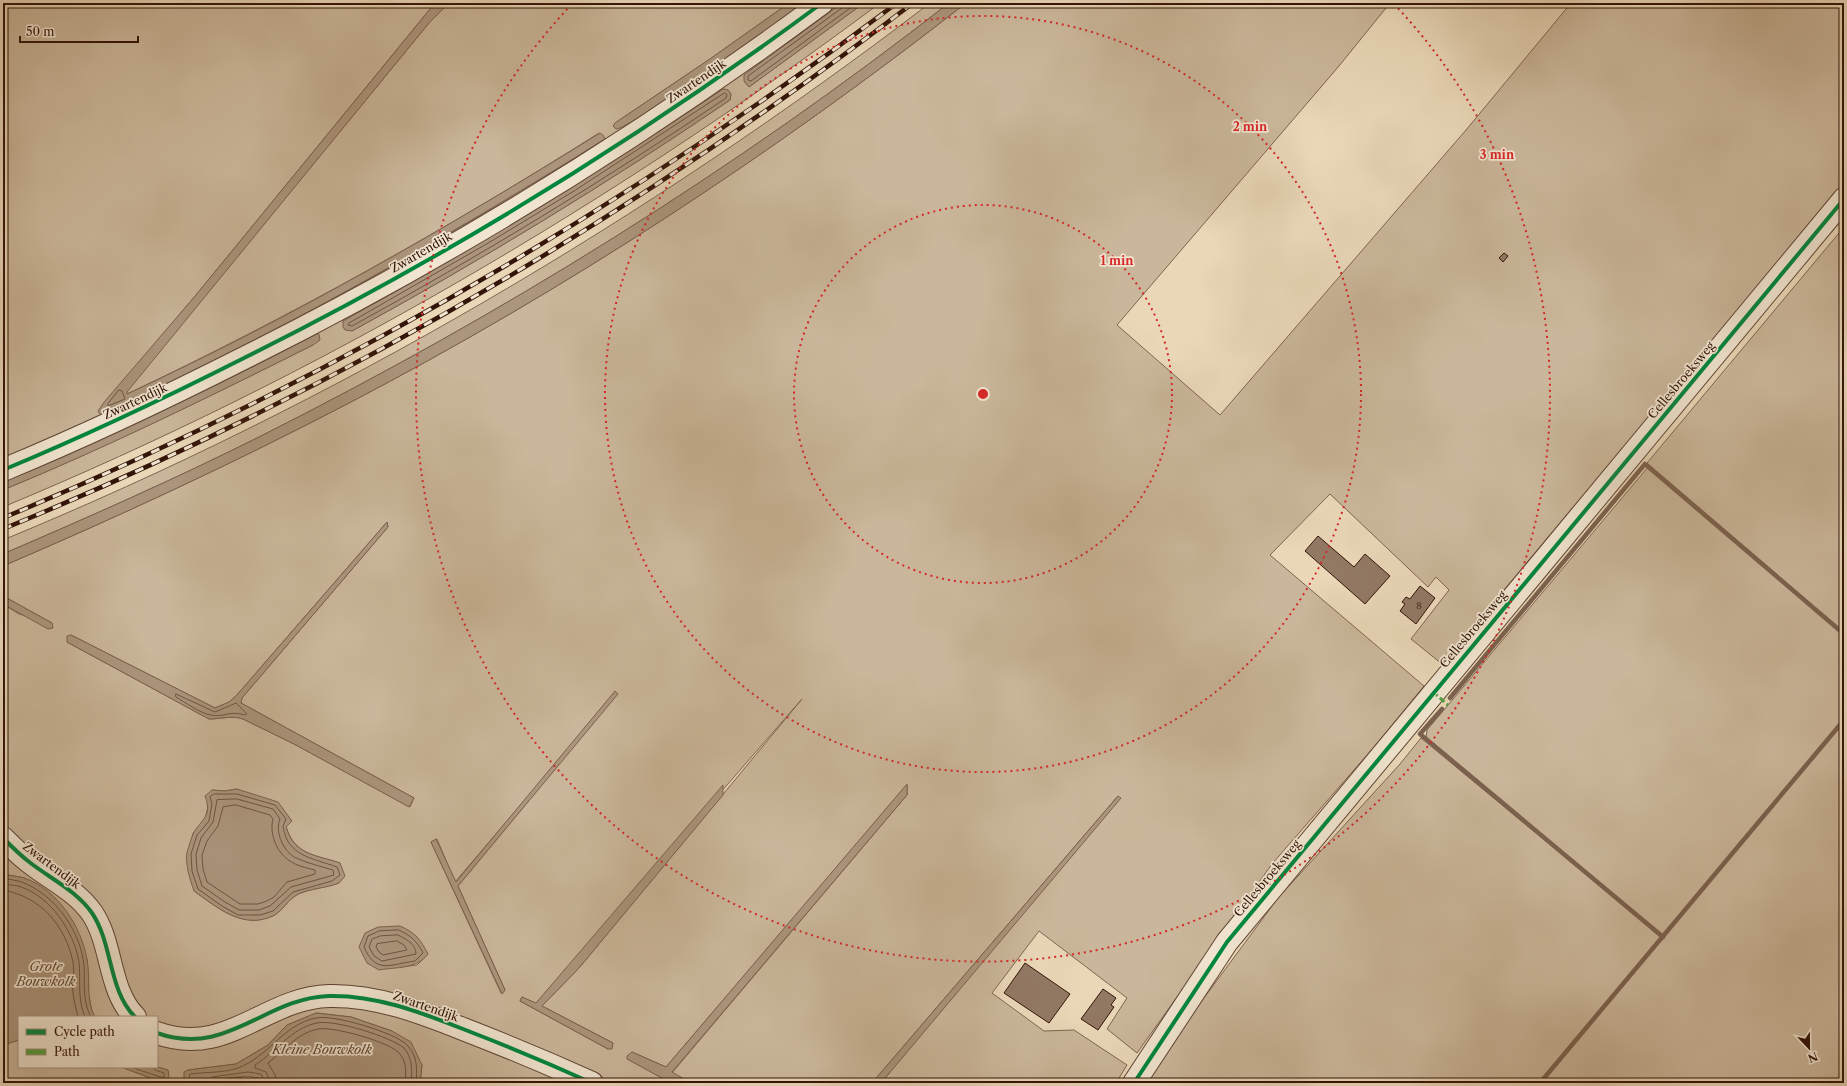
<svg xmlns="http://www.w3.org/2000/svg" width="1847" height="1086" font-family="'Libre Caslon Text',serif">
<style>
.green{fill:#cab69a;stroke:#7e6551;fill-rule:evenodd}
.water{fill:#ab957c;stroke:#7b614e}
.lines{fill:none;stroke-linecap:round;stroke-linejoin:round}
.shore{stroke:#6f5442;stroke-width:1}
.stream{stroke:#7b614e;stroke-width:4.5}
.building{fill:#927964;stroke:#331408}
.minor-casing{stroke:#604534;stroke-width:24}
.minor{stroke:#f1e5d1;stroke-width:22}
.rail-casing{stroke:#331408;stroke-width:4.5}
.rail{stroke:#f1e5d1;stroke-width:3;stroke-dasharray:9;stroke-linecap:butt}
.quiet{stroke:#52a03e;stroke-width:3;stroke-dasharray:6 3;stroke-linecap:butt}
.cycleway-casing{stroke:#f1e5d1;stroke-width:6}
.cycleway{stroke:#00873e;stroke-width:4}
.ring{fill:none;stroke:#d62828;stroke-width:2;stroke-dasharray:2 4}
.labels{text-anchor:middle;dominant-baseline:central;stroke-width:3.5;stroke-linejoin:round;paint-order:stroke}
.number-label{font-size:10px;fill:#4b2d1f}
.street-label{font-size:12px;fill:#331408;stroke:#f1e5d1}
.water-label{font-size:13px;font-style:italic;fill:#634836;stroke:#f1e5d1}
.centre{fill:#d62828;stroke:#f1e5d1;stroke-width:2}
.ring-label{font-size:12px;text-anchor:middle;font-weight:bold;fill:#d62828;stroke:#f1e5d1;stroke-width:3.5;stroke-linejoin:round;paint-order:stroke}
</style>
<rect width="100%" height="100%" fill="#e9d7b8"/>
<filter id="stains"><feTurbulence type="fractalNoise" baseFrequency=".005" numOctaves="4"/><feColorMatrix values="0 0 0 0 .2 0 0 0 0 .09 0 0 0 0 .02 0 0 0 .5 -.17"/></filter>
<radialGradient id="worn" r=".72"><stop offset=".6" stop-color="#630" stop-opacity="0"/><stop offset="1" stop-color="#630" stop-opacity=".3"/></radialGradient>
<!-- green -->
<g class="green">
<path d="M 3,3 L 435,3 L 196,295 L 98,411 L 311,312 L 476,218 L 605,139 L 599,133 C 447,229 290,317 127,394 L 126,392 L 429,23 L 449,3 L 789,3 L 710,59 L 615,123 L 614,127 L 803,3 L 811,3 L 637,125 L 314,316 L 3,463 Z"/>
<path d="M 834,3 L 842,3 L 793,40 L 744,81 L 749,87 L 864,3 L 880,3 C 609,206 316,377 3,507 L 3,490 C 108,446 211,396 313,345 L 317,334 C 214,387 110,438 3,482 L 3,477 L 175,400 L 790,36 ZM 723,89 L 728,90 L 731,94 L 730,100 C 608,183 482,260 352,331 L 343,321 C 474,249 600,172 723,89 Z"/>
<path d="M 930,3 L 949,3 C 734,171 502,315 259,437 C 175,479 89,517 3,554 L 3,540 C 335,403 645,221 930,3 Z"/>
<path d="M 966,3 L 1390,3 L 1339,66 L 1117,325 L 1220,415 L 1466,130 L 1571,3 L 1844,3 L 1844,183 L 1442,664 L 1411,639 L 1449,590 L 1436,577 L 1428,587 L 1330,494 L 1270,555 L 1424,686 L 1374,747 L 1272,864 L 1137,1053 L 1107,1029 L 1127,998 L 1039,931 L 992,993 L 1044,1031 L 1074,1030 L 1127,1065 L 1116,1083 L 881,1083 L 1118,796 L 872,1083 L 604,1083 L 532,1050 L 366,994 L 211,1031 L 157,1025 L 157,1017 L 144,1017 L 135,1007 L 110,938 L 3,833 L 3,604 L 19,614 L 52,623 L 3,596 L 3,566 C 120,516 236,462 349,403 C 566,290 773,154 966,3 ZM 387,522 L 388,527 L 242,698 L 241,703 L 414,798 L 410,807 L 296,745 L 243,719 C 232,715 221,719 209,719 L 67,642 L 71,635 L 215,708 L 229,702 L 236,696 ZM 802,699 L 579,968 L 542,1006 L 613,1043 L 608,1049 L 520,1001 L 522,997 L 536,1004 ZM 907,785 L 907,795 L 666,1080 L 628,1059 L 632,1052 L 666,1067 ZM 237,789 L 292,821 L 286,826 C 294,855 316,855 340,863 L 339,883 C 326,888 305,889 295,896 C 287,901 283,910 274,915 C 243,930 218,908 194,891 L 193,833 L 205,819 L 212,790 L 225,791 ZM 525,805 L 458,886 L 505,990 L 501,993 L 431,842 L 437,839 L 455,882 L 519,807 ZM 428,954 L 417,965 L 400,967 Z"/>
<path d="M 1844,227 L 1844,632 L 1647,463 Z"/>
<path d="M 1648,467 L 1844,636 L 1844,718 L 1663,935 L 1426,737 L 1427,730 Z"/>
<path d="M 1844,722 L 1844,1083 L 1541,1083 Z"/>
<path d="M 1421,738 L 1662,937 L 1538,1083 L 1144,1083 L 1181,1029 L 1278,898 L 1400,764 Z"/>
<path d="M 3,847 L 82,909 L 127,1017 L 95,1017 L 92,1012 L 88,992 L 87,959 L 25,878 L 3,874 Z"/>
<path d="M 306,1005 L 373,1006 L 578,1083 L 420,1083 L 422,1065 L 392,1031 L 351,1017 L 317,1013 L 287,1025 L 268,1045 L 236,1064 L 188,1070 L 184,1078 L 184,1083 L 167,1083 L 168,1070 L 157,1067 L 157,1039 Z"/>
<path d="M 19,1040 L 19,1067 L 121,1067 L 164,1083 L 3,1083 L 3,1045 Z"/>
<path d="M 248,1076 L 259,1078 L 262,1083 L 200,1083 Z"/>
</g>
<!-- water -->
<g class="water">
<path d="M 435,3 L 449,3 L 429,23 L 127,392 L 127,394 C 291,318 447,228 600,133 L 603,135 L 605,139 C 442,241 276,334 102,415 L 99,413 L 98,411 L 105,401 L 196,295 Z"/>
<path d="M 789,3 L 803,3 C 781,19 629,130 616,129 L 613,126 L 615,123 L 710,59 Z"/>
<path d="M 842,3 L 864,3 L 749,87 L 744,81 L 744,75 Z"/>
<path d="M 949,3 L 966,3 C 773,154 566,290 349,403 C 236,462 120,516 3,566 L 3,554 C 89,517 175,479 259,437 C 502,315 734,171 949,3 Z"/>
<path d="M 723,89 L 728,90 L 731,94 L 730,100 C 608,183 482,260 352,331 L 345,330 L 343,327 L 343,321 C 474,249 600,172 723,89 Z"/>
<path d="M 317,334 L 319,334 L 320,340 L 313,345 C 211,396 108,447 3,490 L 3,482 C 110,438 214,387 317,334 Z"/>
<path d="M 387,522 L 388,527 L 242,698 L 241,703 L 414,798 L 409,807 L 296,745 L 243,719 C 232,715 221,719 209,719 L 67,642 L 67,636 L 71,635 L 215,708 L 229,702 L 236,696 Z"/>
<path d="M 3,596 L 52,623 L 53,628 L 48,629 L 3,604 Z"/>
<path d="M 615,691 L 618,694 L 458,886 L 505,990 L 502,994 L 431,842 L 436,839 L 456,882 Z"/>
<path d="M 907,784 L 907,795 L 672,1072 L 691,1083 L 671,1083 L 627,1059 L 627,1056 L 632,1052 L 666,1067 Z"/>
<path d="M 723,785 L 723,795 L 579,968 L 542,1006 L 613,1043 L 612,1049 L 608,1049 L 520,1001 L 522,997 L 536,1003 Z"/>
<path d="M 237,789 L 278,802 L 292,821 L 286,827 C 294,855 316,855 340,863 L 345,876 L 339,883 L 333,885 C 323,888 303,890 295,896 C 287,901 283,910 275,915 C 244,931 218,908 194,891 C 190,879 185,865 187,852 C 189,846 191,839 193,834 C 201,819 213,817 205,796 L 212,790 L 225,791 Z"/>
<path d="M 1118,796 L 1121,798 L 881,1083 L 872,1083 Z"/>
<path d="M 3,874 C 10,876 18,876 24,878 C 57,889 82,927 87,960 C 91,979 85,999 95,1017 L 19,1017 L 19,1040 L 3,1045 Z"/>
<path d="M 400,926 C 416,933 420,939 428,954 C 417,969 397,967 379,970 L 367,963 L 359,947 L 365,933 L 378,927 Z"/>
<path d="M 316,1013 L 351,1017 L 392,1031 L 411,1042 L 422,1065 L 420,1083 L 262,1083 L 259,1078 C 235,1073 209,1083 184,1083 L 184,1072 L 188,1070 L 236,1064 L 268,1045 L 287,1025 Z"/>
<path d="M 121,1067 L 157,1067 L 168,1070 L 169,1075 L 167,1083 L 164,1083 Z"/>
</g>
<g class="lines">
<!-- shore -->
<g class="shore">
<path d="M 844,3 L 842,8 L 748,76 L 748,80 L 751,81 L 857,3"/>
<path d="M 725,93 L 727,95 L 726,98 C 605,180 480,256 352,326 L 348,325 L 349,323 L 490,242 L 574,191 Z"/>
<path d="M 119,390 L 122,391 L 125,399 L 108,406 L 108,404 Z"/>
<path d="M 176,694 L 215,712 L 236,703 L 247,714 L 245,715 C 230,710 223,718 211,715 C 201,714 185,702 176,697 Z"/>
<path d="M 214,794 L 237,794 L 275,805 L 286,819 L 283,826 C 287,856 312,858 337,867 L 340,875 L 332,881 L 293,892 L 273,911 L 260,915 L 238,915 L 222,906 L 198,889 L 192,871 L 191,854 L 197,835 L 209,821 L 212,804 L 210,797 Z"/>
<path d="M 237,799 L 273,809 L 280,819 C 275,831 282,849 294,857 C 306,863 320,866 333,870 L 334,875 L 291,887 L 270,906 L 259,910 L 239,910 L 225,902 L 202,886 L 197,870 L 196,854 L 201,838 L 213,822 L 217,800 Z"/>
<path d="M 236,805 L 270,815 L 273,819 C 269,834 277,853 290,861 C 297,866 307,868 315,870 L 315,874 L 287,882 L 274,897 L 267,901 L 258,904 L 240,904 L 207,882 L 203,869 L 202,855 L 207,841 L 218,826 L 223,807 Z"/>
<path d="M 3,878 C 10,880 18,880 24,883 C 56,896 81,932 84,966 C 85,983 82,1001 91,1017"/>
<path d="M 3,884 C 9,885 16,885 21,887 C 51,897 74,932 79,962 C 81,981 77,999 85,1017"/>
<path d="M 3,890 C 41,897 65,925 73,962 C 75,973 72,983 73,993 C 74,1001 76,1009 78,1017"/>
<path d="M 399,930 C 411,936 417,941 423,953 L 415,961 C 391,964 376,975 364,947 L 368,936 L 379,931 Z"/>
<path d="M 398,935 C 406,939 416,944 416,954 L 382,961 L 374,956 L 369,947 L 372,939 L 380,936 Z"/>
<path d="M 397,941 L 404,945 L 407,950 L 383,955 L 379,952 L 376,947 L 377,944 Z"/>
<path d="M 130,1067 L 164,1078 L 164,1073 L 155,1070 L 153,1067"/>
<path d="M 188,1083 L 190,1074 C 205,1072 224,1073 238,1068 C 268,1057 284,1024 316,1018 C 333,1014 397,1033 408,1046 C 418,1057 417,1070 416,1083"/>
<path d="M 208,1083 L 212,1077 L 248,1072 L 261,1074 L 265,1083"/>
<path d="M 270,1083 L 266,1072 L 255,1068 L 255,1065 C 276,1052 291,1028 317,1023 C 334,1019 391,1037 404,1048 C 413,1058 412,1072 411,1083"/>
<path d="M 277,1083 L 275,1075 L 268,1063 C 284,1051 297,1033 318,1029 C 332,1026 391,1042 400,1054 C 407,1063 406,1073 405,1083"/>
</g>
<!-- stream -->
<g class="stream">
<path d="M 1450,698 L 1645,464 L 1844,634"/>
<path d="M 1442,709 L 1420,734 L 1663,937"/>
<path d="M 1540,1083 L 1844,720"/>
</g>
</g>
<!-- building -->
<g class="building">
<path d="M 1504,253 L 1508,256 L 1503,262 L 1499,258 Z"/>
<path d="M 1318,536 L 1354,567 L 1365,554 L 1390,576 L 1365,604 L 1305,551 Z"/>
<path d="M 1420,586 L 1435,598 L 1416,624 L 1400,611 L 1405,604 L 1402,602 L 1406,597 L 1410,599 Z"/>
<path d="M 1025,963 L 1070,994 L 1049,1023 L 1004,993 Z"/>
<path d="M 1103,989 L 1116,998 L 1111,1005 L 1114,1007 L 1098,1030 L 1081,1019 Z"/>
</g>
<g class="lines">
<defs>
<g id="minor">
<path d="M 3,470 C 85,436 165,398 244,358 C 447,257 640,138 822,3"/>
<path d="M 3,838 C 11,846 19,854 28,861 C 49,878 76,890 92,913 C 113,944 108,990 135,1017"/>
<path d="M 157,1033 C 227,1058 264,998 329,996 C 376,995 420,1012 463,1029 C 507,1046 550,1064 592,1083"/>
<path d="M 1134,1083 L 1227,942 L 1844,199"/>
</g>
</defs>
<!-- minor casing -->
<use href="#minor" class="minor-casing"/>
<!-- minor -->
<use href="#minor" class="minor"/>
<defs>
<g id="rail">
<path d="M 3,518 C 322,385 621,211 897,3"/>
<path d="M 3,529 C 328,396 634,216 913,3"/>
</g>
</defs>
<!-- rail casing -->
<use href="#rail" class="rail-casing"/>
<!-- rail -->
<use href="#rail" class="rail"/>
<!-- quiet -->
<path class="quiet" d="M 1433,692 L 1448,705"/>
<defs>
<g id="cycleway">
<path d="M 3,470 C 85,436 165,398 244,358 C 447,257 640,138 822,3"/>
<path d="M 3,838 C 11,846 19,854 28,861 C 49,878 76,890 92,913 C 113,944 108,990 135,1017"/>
<path d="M 157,1033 C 227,1058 264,998 329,996 C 376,995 420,1012 463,1029 C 507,1046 550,1064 592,1083"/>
<path d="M 1134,1083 L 1227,942 L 1844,199"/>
</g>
</defs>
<!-- cycleway casing -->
<use href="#cycleway" class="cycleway-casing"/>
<!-- cycleway -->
<use href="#cycleway" class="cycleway"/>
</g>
<!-- distance rings -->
<g class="ring">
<circle cx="983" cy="394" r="189"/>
<circle cx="983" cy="394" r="378"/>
<path d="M1394 4A567 567 0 1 1 572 4"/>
</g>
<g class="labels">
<!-- number labels -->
<g class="number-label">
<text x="1419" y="605">8</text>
</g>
<!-- street labels -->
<g class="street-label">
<text transform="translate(696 81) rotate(-34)">Zwartendijk</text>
<text transform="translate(421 252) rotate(-30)">Zwartendijk</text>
<text transform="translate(1681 380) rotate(-50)">Cellesbroeksweg</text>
<text transform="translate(135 401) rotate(-25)">Zwartendijk</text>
<text transform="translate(1473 629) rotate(-50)">Cellesbroeksweg</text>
<text transform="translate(52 865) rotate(37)">Zwartendijk</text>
<text transform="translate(1267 878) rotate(-50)">Cellesbroeksweg</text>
<text transform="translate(426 1006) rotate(19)">Zwartendijk</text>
</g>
<!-- water labels -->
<g class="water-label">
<text x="46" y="966">Grote<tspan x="46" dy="15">Bouwkolk</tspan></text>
<text x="322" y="1049">Kleine Bouwkolk</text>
</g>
</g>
<circle cx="983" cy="394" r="6" class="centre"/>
<g class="ring-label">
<text x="1250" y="131">2 min</text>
<text x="1497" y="159">3 min</text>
<text x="1117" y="265">1 min</text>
</g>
<!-- margin -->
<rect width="1847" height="1086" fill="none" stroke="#e9d7b8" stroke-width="16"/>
<rect x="4" y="4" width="1839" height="1078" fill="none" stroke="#331408" stroke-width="2"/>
<rect x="8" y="8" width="1831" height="1070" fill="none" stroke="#331408"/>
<!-- legend -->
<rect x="18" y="1016" width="140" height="52" fill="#f1e5d1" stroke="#a59181"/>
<rect x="26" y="1029" width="20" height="6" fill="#00873e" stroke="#a59181"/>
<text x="54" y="1036" font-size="12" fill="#331408">Cycle path</text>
<rect x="26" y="1049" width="20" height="6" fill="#52a03e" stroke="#a59181"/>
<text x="54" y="1056" font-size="12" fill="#331408">Path</text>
<!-- north arrow -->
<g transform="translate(1809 1048) rotate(158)" stroke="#f1e5d1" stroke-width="3" paint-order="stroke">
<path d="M0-3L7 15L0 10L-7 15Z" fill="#331408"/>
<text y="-6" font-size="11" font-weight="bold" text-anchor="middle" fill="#331408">N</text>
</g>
<!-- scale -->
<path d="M20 36v6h118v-6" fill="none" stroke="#331408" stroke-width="2"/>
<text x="26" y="36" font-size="12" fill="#331408" stroke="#f1e5d1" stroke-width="3" paint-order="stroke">50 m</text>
<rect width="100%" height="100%" filter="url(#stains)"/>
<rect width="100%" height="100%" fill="url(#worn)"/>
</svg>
